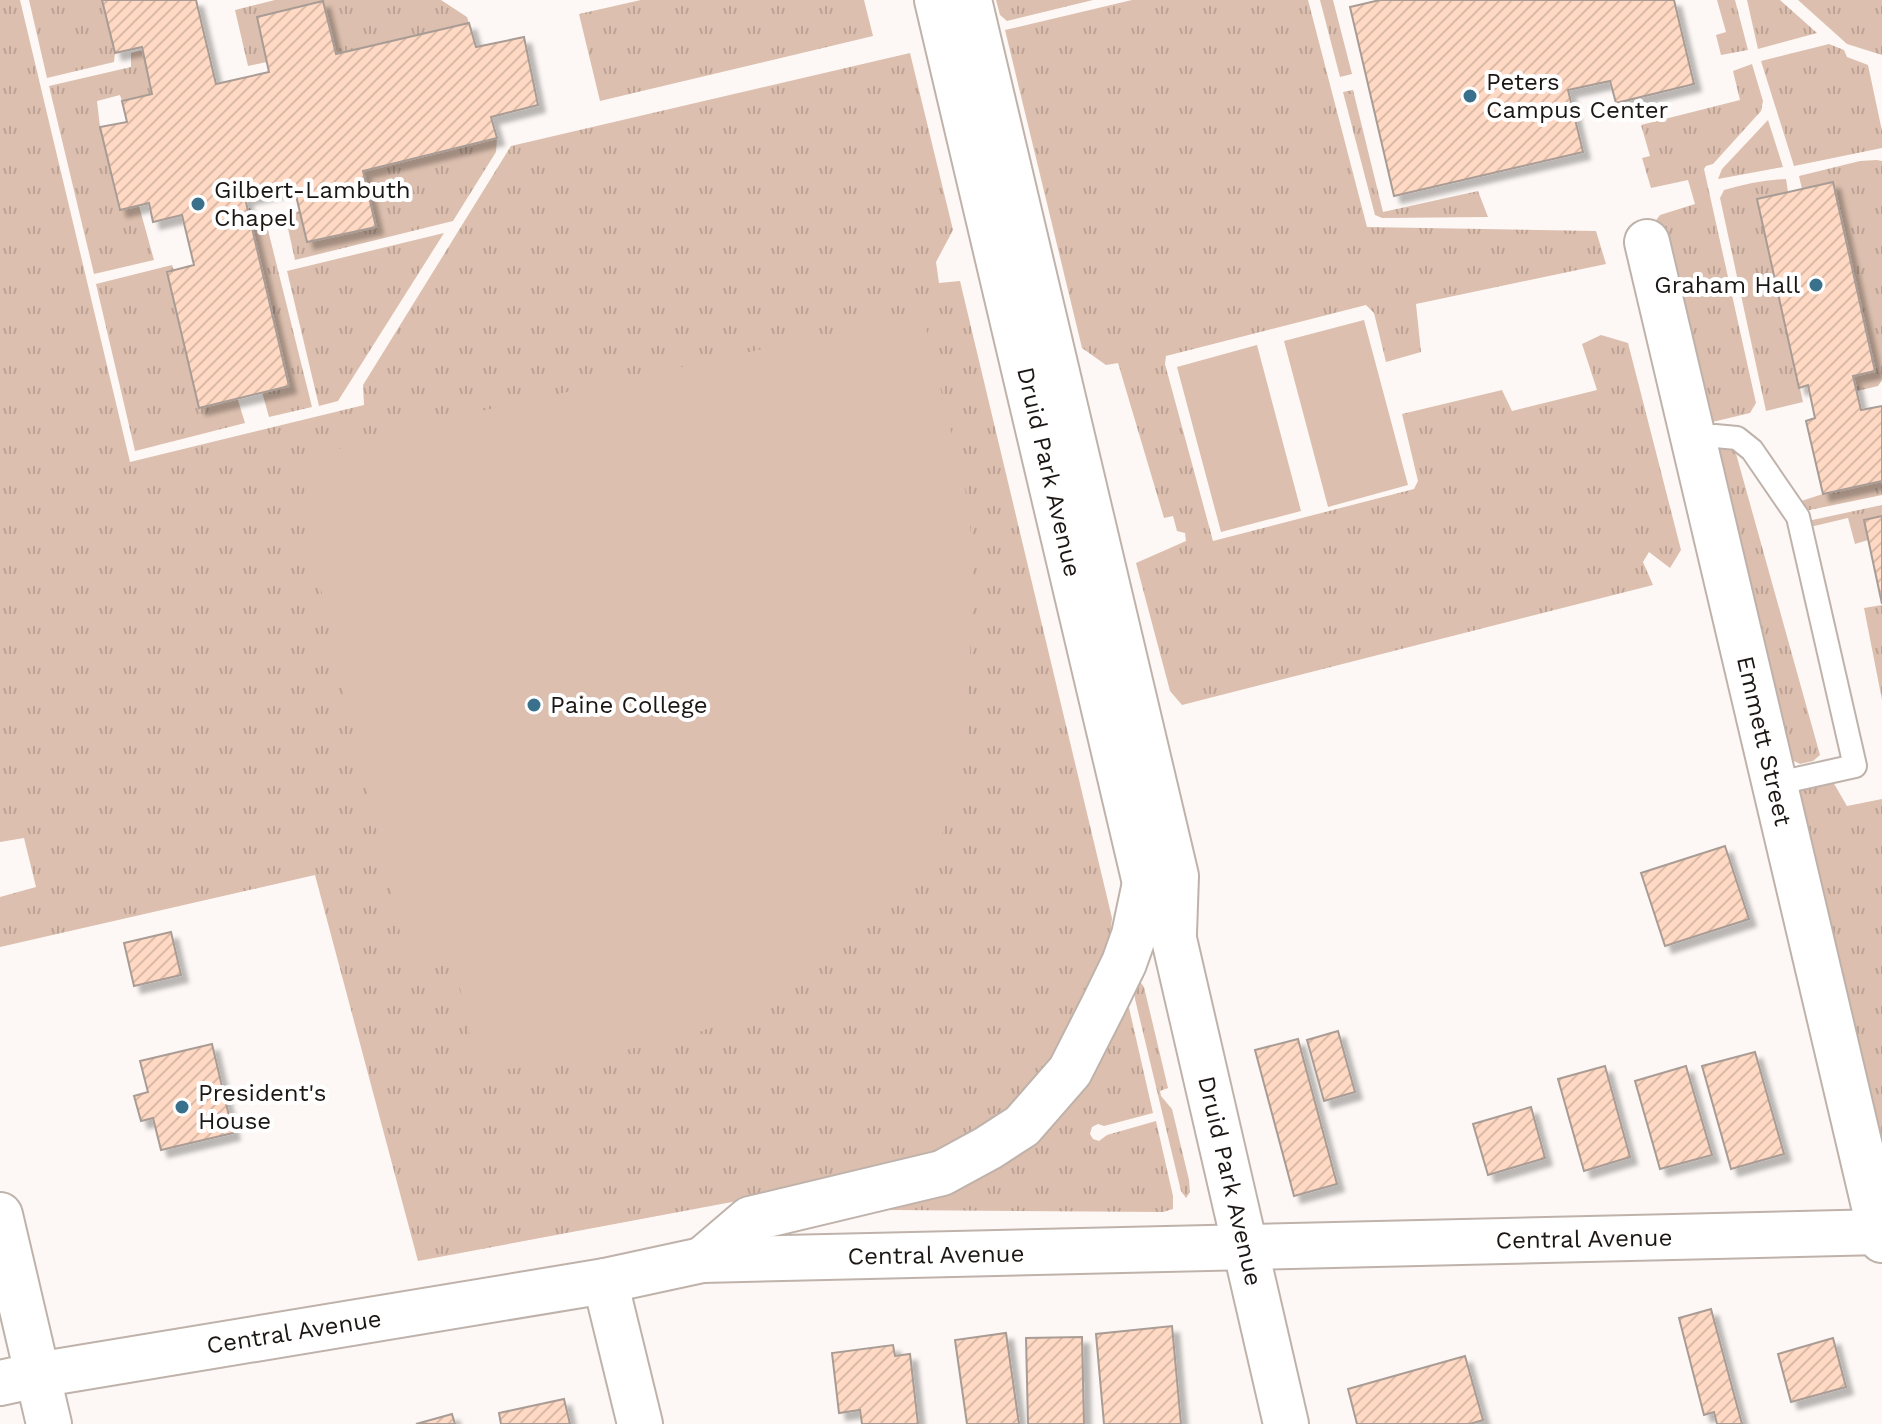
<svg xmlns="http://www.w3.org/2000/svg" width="1882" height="1424" font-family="'Work Sans',sans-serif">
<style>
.grass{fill:url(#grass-tufts)}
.park{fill:#dcbfae}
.building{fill:url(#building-hatch);stroke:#a99c95;stroke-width:2;filter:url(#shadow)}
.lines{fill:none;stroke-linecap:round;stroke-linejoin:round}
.service-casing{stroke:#bfb2ab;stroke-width:26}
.minor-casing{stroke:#bfb2ab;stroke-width:48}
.tertiary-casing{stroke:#bfb2ab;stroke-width:48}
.secondary-casing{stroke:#bfb2ab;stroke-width:48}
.service{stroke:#fff;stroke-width:22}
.minor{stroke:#fff;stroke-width:44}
.tertiary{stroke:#fff;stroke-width:44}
.secondary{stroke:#fff;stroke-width:44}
.poi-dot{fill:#39708b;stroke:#fff;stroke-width:3}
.labels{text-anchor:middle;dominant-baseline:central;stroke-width:8;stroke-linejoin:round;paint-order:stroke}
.poi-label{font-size:24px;fill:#1c1715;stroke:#fff;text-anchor:start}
.street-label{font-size:24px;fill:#1c1715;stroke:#fff}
</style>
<defs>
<pattern id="grass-tufts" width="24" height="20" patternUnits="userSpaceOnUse" patternTransform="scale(2)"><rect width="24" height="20" fill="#dcbfae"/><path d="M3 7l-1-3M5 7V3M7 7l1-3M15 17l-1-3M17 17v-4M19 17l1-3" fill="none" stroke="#bca395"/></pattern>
<pattern id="building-hatch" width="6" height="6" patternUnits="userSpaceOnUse" patternTransform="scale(2)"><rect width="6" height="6" fill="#ffd9c3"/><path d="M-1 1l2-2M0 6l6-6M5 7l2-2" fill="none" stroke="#dabaa7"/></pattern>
<filter id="shadow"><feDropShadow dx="7" dy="7" stdDeviation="2" flood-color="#0004"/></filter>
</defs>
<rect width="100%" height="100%" fill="#fdf8f5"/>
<!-- grass -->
<g class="grass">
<path d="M 0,0 L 20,0 L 130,462 L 364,405 L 363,385 L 511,146 L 910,53 L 953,230 L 936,262 L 939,283 L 960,281 L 1112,918 L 1109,949 L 1074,1017 L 1070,1021 L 1071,1037 L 1063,1048 L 1004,1114 L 962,1142 L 871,1176 L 418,1261 L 315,875 L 0,947 L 0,897 L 36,887 L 24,838 L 0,842 Z"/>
<path d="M 29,0 L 102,0 L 115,53 L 114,62 L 47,78 Z"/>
<path d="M 275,0 L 441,0 L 467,17 L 469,23 L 336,54 L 323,2 L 257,17 L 267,62 L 248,66 L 235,10 Z"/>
<path d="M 641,0 L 864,0 L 873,36 L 600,101 L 579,14 Z"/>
<path d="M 996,0 L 1093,0 L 1007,21 L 1000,15 Z"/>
<path d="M 1132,0 L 1308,0 L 1367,227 L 1596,231 L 1606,264 L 1416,304 L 1421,352 L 1386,362 L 1374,313 L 1366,305 L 1166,356 L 1165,364 L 1213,541 L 1414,489 L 1418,481 L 1402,414 L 1502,390 L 1512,411 L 1597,390 L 1582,344 L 1601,335 L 1628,343 L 1681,550 L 1670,568 L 1649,552 L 1643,562 L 1653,585 L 1182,705 L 1170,691 L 1136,563 L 1186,541 L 1185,533 L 1177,531 L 1173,516 L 1164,518 L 1118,363 L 1106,365 L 1082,348 L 1005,30 Z"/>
<path d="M 1320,0 L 1333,0 L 1352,74 L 1340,77 Z"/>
<path d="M 1717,0 L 1735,0 L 1748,50 L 1721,55 L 1716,35 L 1726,32 Z"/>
<path d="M 1747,0 L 1780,0 L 1817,33 L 1758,49 Z"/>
<path d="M 1798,0 L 1882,0 L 1882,55 L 1847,44 Z"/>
<path d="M 1829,44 L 1844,50 L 1847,57 L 1868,65 L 1882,131 L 1882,148 L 1794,166 L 1761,61 Z"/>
<path d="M 143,50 L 152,94 L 122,101 L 120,95 L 97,101 L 100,127 L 119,210 L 139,206 L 154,260 L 94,274 L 49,86 L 131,67 L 131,53 Z"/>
<path d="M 1752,64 L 1763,101 L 1761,111 L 1713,164 L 1706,166 L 1704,169 L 1756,403 L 1750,413 L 1704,424 L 1654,223 L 1660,215 L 1695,204 L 1688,180 L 1651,188 L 1642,158 L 1650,156 L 1641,125 L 1740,100 L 1733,71 Z"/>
<path d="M 1353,90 L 1383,212 L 1478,191 L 1488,217 L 1382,218 L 1375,215 L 1343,92 Z"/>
<path d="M 1768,120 L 1783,167 L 1718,179 L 1722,169 Z"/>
<path d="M 497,138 L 496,152 L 453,221 L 295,260 L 285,215 L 300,211 L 307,242 L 375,227 L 363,171 Z"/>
<path d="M 1877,160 L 1882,161 L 1882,380 L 1878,386 L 1857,391 L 1853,376 L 1875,371 L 1833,183 L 1802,189 L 1799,176 L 1860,161 Z"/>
<path d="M 1786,179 L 1788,192 L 1758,199 L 1803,402 L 1766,411 L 1720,198 L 1724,190 C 1745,184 1765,180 1786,179 Z"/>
<path d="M 250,208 L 253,216 L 264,214 L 312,407 L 269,417 L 262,392 L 289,386 L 247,209 Z"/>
<path d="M 444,233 L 338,401 L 319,406 L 287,271 Z"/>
<path d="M 172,265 L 174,270 L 167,272 L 237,397 L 245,423 L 135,451 L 96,284 Z"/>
<path d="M 1728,444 L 1735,450 L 1820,755 L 1813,761 L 1800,764 L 1794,761 L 1788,763 L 1709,449 Z"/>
<path d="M 1882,481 L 1882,495 L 1800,512 L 1798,502 L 1823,494 Z"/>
<path d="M 1882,505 L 1882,516 L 1864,520 L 1868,540 L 1855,544 L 1848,518 L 1810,527 L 1803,522 Z"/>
<path d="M 1882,605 L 1882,700 L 1864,608 Z"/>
<path d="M 1833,782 L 1847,806 L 1882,799 L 1882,1165 L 1794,789 Z"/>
<path d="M 1135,982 L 1141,983 L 1144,987 L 1168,1088 L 1160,1091 L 1161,1096 L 1172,1109 L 1189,1180 L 1190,1192 L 1186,1198 L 1181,1191 L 1135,999 Z"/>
<path d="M 1125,990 L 1153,1113 L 1104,1126 L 1098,1124 L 1092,1127 L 1090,1134 L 1093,1139 L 1099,1141 L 1107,1135 L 1156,1121 L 1173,1196 L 1173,1209 L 1163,1212 L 889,1210 L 884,1207 L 954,1179 Z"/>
</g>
<!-- park -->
<g class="park">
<path d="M 923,316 L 966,494 L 974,557 L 966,759 L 941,837 L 892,904 L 835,953 L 779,995 L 749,1012 L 692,1035 L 613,1053 L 558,1064 L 478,1072 L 454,960 L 410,975 L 305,520 C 305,509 302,492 306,482 C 318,456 346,444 372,435 L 795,342 Z"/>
<path d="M 1364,320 L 1408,485 L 1328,507 L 1284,341 Z"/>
<path d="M 1257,345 L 1301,511 L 1221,532 L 1177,367 Z"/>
</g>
<!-- building -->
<g class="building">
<path d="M 102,0 L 196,0 L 216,84 L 269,72 L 257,17 L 323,1 L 336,54 L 469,23 L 476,47 L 524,37 L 538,105 L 491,117 L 497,138 L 363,171 L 376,227 L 307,242 L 294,187 L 245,198 L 289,386 L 199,408 L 167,272 L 194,265 L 182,215 L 153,222 L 149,203 L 120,210 L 100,127 L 127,122 L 122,101 L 152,94 L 142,47 L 115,53 Z"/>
<path d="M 1380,0 L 1674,0 L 1694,84 L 1616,103 L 1610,81 L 1568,90 L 1583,152 L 1394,196 L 1350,7 Z"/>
<path d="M 1833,182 L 1875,371 L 1853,376 L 1861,410 L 1882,406 L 1882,481 L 1823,494 L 1806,421 L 1815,418 L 1808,385 L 1799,388 L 1757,199 Z"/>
<path d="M 1882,516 L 1882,604 L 1864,520 Z"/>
<path d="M 1725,846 L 1749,919 L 1665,946 L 1641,873 Z"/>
<path d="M 171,932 L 181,975 L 134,986 L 124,943 Z"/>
<path d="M 1338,1031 L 1355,1092 L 1324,1101 L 1307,1040 Z"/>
<path d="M 1298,1039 L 1337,1184 L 1294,1196 L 1255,1050 Z"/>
<path d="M 212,1044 L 233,1133 L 161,1150 L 153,1118 L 141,1121 L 134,1096 L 148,1092 L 140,1061 Z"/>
<path d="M 1755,1052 L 1784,1154 L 1731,1169 L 1702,1066 Z"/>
<path d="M 1605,1066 L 1630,1157 L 1584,1171 L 1558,1079 Z"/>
<path d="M 1686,1066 L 1712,1155 L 1660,1169 L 1635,1081 Z"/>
<path d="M 1531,1107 L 1545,1158 L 1488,1175 L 1473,1124 Z"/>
<path d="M 1711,1309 L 1742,1424 L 1717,1424 L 1714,1412 L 1704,1415 L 1679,1318 Z"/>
<path d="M 1172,1326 L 1181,1424 L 1104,1424 L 1096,1334 Z"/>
<path d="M 1006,1333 L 1019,1424 L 967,1424 L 955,1340 Z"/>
<path d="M 1082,1337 L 1084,1424 L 1028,1424 L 1026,1338 Z"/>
<path d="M 1833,1338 L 1846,1387 L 1791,1402 L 1778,1354 Z"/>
<path d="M 893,1345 L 895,1356 L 910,1354 L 918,1424 L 862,1424 L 860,1410 L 839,1413 L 832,1353 Z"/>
<path d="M 1465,1356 L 1483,1420 L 1470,1424 L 1357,1424 L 1348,1389 Z"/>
<path d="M 564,1399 L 570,1424 L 501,1424 L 499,1413 Z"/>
<path d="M 452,1414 L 455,1424 L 416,1424 Z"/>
</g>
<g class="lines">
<defs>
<path id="service" d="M 1693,440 L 1715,436 L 1737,438 L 1752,450 L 1798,517 L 1855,766 L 1774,784"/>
<g id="minor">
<path d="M 1647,242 L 1882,1240"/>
<path d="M 0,1215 L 49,1424"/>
<path d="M 605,1281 L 640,1424"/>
</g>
<g id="tertiary">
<path d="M 937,0 L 1145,883 L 1174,939 L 1286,1424"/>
<path d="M 969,0 L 1176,876 L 1174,933"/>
</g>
<g id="secondary">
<path d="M 702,1260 L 750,1219 L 942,1173 L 988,1148 L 1022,1126 L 1070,1071 L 1104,1004 L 1124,963 L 1134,935 L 1145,883"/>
<path d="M 0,1383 L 37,1375 L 605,1281 L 702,1260 L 1882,1232"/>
</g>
</defs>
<!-- service casing -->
<use href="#service" class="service-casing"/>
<!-- minor casing -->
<use href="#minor" class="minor-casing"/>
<!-- tertiary casing -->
<use href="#tertiary" class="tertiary-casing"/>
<!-- secondary casing -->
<use href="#secondary" class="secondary-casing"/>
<!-- service -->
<use href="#service" class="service"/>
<!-- minor -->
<use href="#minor" class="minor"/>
<!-- tertiary -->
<use href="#tertiary" class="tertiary"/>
<!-- secondary -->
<use href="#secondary" class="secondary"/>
</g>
<!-- markers -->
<g class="poi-dot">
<circle cx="1470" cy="96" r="8"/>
<circle cx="198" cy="204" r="8"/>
<circle cx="1816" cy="285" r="8"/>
<circle cx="534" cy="705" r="8"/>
<circle cx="182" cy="1107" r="8"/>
</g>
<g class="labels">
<!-- poi labels -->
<g class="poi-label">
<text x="1486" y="82">Peters<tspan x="1486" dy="28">Campus Center</tspan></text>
<text x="214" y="190">Gilbert-Lambuth<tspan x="214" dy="28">Chapel</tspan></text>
<text x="1800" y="285" text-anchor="end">Graham Hall</text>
<text x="550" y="705">Paine College</text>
<text x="198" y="1093">President's<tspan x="198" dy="28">House</tspan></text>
</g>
<!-- street labels -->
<g class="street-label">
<text transform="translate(1049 472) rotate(77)">Druid Park Avenue</text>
<text transform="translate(1764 741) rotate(77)">Emmett Street</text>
<text transform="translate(1230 1181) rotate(77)">Druid Park Avenue</text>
<text transform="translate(1584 1239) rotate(-1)">Central Avenue</text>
<text transform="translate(936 1255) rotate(-1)">Central Avenue</text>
<text transform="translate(294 1332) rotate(-9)">Central Avenue</text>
</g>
</g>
</svg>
